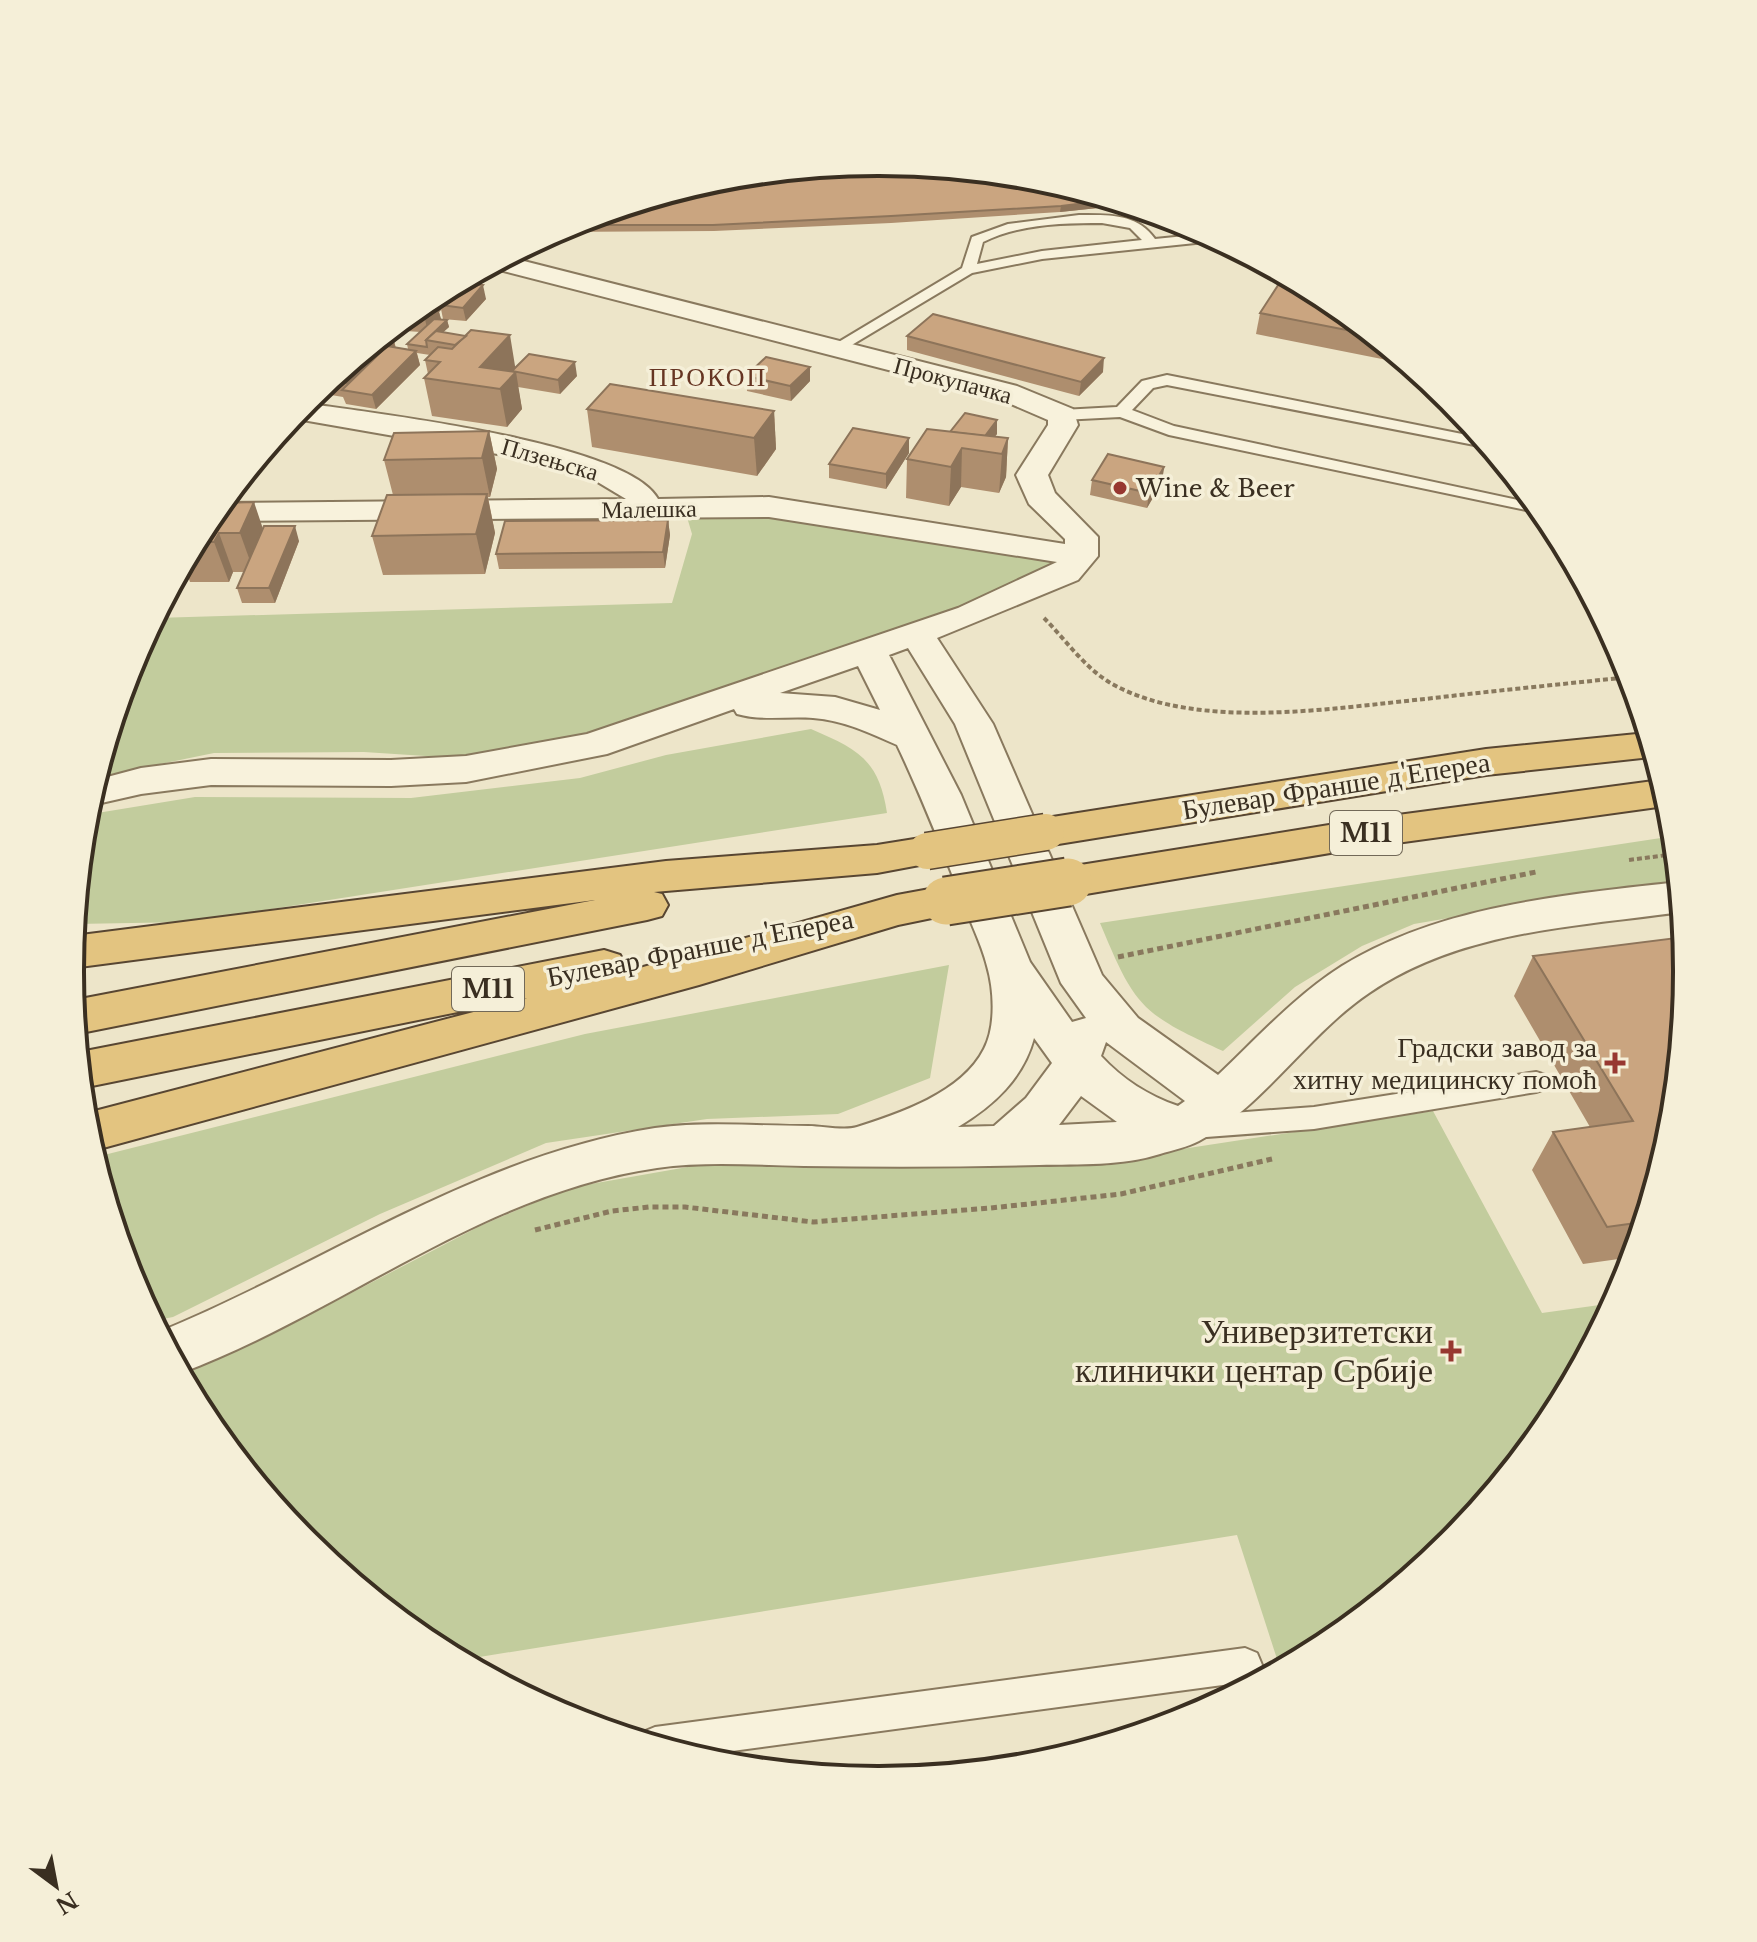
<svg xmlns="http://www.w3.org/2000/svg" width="1757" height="1942" font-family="'Libre Baskerville',serif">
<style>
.green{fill:#c2cc9d}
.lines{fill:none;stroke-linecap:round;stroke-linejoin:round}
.service-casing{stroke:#89795e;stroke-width:4}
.minor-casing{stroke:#89795e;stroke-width:4}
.trunk-casing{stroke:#584632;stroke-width:4}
.path-far1{stroke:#89795e;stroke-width:4;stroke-dasharray:5 3;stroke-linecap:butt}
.path{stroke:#89795e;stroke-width:5;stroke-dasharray:6 4;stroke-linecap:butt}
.service{fill:#f8f2dc;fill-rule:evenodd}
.minor{fill:#f8f2dc;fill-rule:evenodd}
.trunk{fill:#e3c480;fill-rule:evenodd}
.trunk-bridge-far1-casing{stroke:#584632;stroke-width:39;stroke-linecap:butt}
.trunk-bridge-casing{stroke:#584632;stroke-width:51;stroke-linecap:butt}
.trunk-bridge-far1{stroke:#e3c480;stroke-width:36}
.trunk-bridge{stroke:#e3c480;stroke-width:47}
.wall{fill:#ae8e6e}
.shaded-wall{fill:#8d745a}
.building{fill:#caa580;stroke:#8d745a;stroke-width:2}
.poi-dot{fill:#973730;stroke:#f5efd8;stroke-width:3}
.labels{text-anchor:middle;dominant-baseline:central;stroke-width:7;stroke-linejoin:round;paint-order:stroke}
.far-street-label{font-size:24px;fill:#3a2f21;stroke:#f5efd8}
.far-poi-label{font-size:24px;fill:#3a2f21;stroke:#f5efd8;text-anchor:start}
.far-neighbourhood-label{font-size:26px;letter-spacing:2px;fill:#663522;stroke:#f5efd8}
.shield{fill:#f5efd8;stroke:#726958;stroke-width:2}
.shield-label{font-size:26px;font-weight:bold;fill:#3a2f21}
.street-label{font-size:28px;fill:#3a2f21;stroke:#f5efd8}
.poi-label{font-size:28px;fill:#3a2f21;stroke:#f5efd8;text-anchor:end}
.near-poi-label{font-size:34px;fill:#3a2f21;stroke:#f5efd8;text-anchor:end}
.rim{fill:none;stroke:#3a2f21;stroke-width:4}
</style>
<rect width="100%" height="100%" fill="#ede5c9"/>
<!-- green -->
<g class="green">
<path d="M 796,506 L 1063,563 L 956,612 L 643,717 L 551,742 L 456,758 L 364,752 L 214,753 L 97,777 L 132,661 L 155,618 L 672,603 L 692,534 L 684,507 Z"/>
<path d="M 811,729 C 857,749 879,759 887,813 L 189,922 L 75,924 L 85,815 L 195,797 L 411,798 L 580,778 L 666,755 Z"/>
<path d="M 1674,836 L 1679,889 L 1513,907 L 1414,924 L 1362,946 L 1295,987 L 1223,1051 C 1140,1013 1135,1007 1100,923 Z"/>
<path d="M 949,965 L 930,1078 L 838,1114 L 707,1119 L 546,1143 L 380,1214 L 173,1317 L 153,1321 L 131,1280 L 95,1159 L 100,1156 L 585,1034 Z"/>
<path d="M 1433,1111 L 1542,1313 L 1614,1303 L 1550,1421 L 1450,1543 L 1327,1643 L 1300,1658 L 1278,1662 L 1237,1535 L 461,1660 C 354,1603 238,1480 181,1374 L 288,1326 L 480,1226 L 568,1188 L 716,1162 L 870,1168 L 1182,1149 Z"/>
</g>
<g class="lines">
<defs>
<g id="service">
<path d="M 1079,215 C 1109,215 1137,213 1155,239 L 1205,234 L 1212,238 L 1205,242 L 1042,259 L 972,273 L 840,352 L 827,349 L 962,268 L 972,237 L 1008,224 ZM 1102,223 L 1130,228 L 1142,240 L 1042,251 L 977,264 L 983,242 C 1019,224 1063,223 1102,223 Z"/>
<path d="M 1167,375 L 1482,438 L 1490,448 L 1167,385 L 1153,388 L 1132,410 L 1174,426 L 1536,504 L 1545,514 L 1169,435 L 1120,417 L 1062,420 L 1054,415 L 1062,410 L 1117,407 L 1142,381 Z"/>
<path d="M 1536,1072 L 1545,1075 L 1549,1082 L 1545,1089 L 1536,1092 L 1314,1129 L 1193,1138 L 1184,1135 L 1180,1127 L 1184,1119 L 1193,1116 L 1314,1107 Z"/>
<path d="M 1245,1648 L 1257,1653 L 1262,1665 L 1257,1677 L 1245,1682 L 695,1756 L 640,1739 L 643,1732 L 655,1727 Z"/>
</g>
<path id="minor" d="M 508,257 L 1017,386 L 1073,409 L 1078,425 L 1048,475 L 1055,493 L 1098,537 L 1098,556 L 1078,580 L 937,638 L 993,724 L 1102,975 L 1138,1018 L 1218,1075 C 1258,1037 1295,996 1342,966 C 1441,905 1565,895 1678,882 L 1681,912 C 1575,927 1461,930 1369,993 C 1307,1035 1264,1106 1199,1141 C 1188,1147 1173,1150 1160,1154 C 1122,1166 1079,1164 1039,1165 C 961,1167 882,1167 804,1166 C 755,1165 705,1161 657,1168 C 482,1193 343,1312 181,1373 L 159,1332 C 325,1264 475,1156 655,1128 C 705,1121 758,1126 808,1126 C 822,1126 844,1131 857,1127 C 898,1114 962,1093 984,1049 C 996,1026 994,990 987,966 C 981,942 969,920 961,897 C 941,846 921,795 897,745 C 870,733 843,720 813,718 C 788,716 761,721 737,714 L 734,709 L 607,754 L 466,782 L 391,786 L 211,785 L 141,794 L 88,806 L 96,780 L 141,768 L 211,759 L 391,760 L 466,756 L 587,734 L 958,608 L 1057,562 L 769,517 L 207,521 L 221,503 L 626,499 L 596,481 L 509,456 L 291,418 L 304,403 C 371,413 628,442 658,499 L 769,497 L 1065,544 L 1065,539 L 1029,504 L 1016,475 L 1048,425 L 1048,420 L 997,398 L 488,267 ZM 908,648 L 955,724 L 1061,983 L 1086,1018 L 1072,1022 L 1030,962 L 961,795 L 889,655 ZM 858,666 L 880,710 L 835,697 L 780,693 ZM 1034,1038 L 1052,1063 L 1026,1098 L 994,1126 L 958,1127 C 993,1106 1023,1079 1034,1038 ZM 1106,1042 L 1185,1101 L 1178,1106 C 1149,1096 1122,1079 1101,1056 ZM 1081,1096 L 1117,1122 L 1059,1125 Z"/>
<g id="trunk">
<path d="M 1647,733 L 1654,756 L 1651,757 L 1486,775 L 1046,846 L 1032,842 L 1026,832 L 1032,822 L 1046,818 L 1486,749 Z"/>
<path d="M 1661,780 L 1669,805 L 1665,806 L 1360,848 L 1068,897 L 1053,892 L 1047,882 L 1053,872 L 1068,867 L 1360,820 Z"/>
<path d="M 927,837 L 941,841 L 947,851 L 941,861 L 877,873 L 654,892 L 662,894 L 668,905 L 662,916 L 647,920 L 76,1034 L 75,1000 L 595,900 L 72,968 L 73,936 L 666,861 L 877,845 Z"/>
<path d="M 946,886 L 961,890 L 967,901 L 961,912 L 898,925 L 699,985 L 92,1151 L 85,1128 L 87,1113 L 527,998 L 82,1088 L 80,1052 L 604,950 L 620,955 L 626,966 L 622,973 L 897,895 Z"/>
</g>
</defs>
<!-- service casing -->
<use href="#service" class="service-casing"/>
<!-- minor casing -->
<use href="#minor" class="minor-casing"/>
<!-- trunk casing -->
<use href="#trunk" class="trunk-casing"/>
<!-- path-far1 -->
<g class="path-far1">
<path d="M 1044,618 C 1066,640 1086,670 1114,685 C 1199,731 1333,708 1425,699 C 1493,691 1562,684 1630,677"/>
<path d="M 1629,860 L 1675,854"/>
</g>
<!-- path -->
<g class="path">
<path d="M 1118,957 L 1536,872"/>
<path d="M 535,1230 L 612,1211 L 649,1207 L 685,1207 L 813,1222 L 991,1208 L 1121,1194 L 1272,1159"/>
</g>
<!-- service -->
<use href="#service" class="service"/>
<!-- minor -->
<use href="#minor" class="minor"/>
<!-- trunk -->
<use href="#trunk" class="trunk"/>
<defs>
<path id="trunk-bridge-far1" d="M 927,851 L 1046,832"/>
<path id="trunk-bridge" d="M 946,901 L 1068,882"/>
</defs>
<!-- trunk-bridge-far1 casing -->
<use href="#trunk-bridge-far1" class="trunk-bridge-far1-casing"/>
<!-- trunk-bridge casing -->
<use href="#trunk-bridge" class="trunk-bridge-casing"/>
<!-- trunk-bridge-far1 -->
<use href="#trunk-bridge-far1" class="trunk-bridge-far1"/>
<!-- trunk-bridge -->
<use href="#trunk-bridge" class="trunk-bridge"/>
</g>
<!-- wall -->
<g class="wall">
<path d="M 879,162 L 1037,178 L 1126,205 L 1060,212 L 891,223 L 714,231 L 554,232 L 570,224 L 721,178 Z"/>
<path d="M 489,267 L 490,272 L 481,282 L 465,279 Z"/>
<path d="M 464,280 L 465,284 L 486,299 L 466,321 L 443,319 L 441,309 L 439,312 L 441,320 L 447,320 L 449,327 L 443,332 L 516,367 L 577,376 L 560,394 L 518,387 L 522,409 L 507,427 L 432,416 L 424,378 L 428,374 L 425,360 L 430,355 L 417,353 L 420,365 L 376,409 L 346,404 L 343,397 L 325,394 L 314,406 L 302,405 L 307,399 L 384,336 L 393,337 L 396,348 L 408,349 L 407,344 L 420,332 L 392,330 L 430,298 Z"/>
<path d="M 1328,299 L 1407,364 L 1256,334 L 1260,313 Z"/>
<path d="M 907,336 L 1103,372 L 1079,396 L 907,350 Z"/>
<path d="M 810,367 L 810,381 L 791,401 L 747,391 L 746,376 Z"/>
<path d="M 587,409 L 774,411 L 776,449 L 757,476 L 592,447 Z"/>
<path d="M 997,420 L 997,434 L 994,437 L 1008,438 L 1006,477 L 999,493 L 961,487 L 949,506 L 906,498 L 907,459 L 950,432 Z"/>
<path d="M 489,431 L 497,469 L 490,497 L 488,497 L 495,533 L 485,574 L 383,575 L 372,536 L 393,495 L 384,460 Z"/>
<path d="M 909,453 L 886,489 L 829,478 L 829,464 Z"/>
<path d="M 1164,467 L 1162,482 L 1147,508 L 1090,495 L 1092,480 Z"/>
<path d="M 668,520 L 670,535 L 665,568 L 499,569 L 496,554 Z"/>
<path d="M 207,521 L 263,528 L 299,541 L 275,603 L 242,603 L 237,588 L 244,572 L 233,572 L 229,582 L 190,582 L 187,573 L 180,573 L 180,571 Z"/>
<path d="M 1533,956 L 1671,1129 L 1633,1257 L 1583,1264 L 1532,1170 L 1553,1132 L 1590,1127 L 1514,996 Z"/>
</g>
<!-- shaded-wall -->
<g class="shaded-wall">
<path d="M 1028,177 L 1037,178 L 1058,185 L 1027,188 Z"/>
<path d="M 1110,200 L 1126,205 L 1060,212 L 1061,206 Z"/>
<path d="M 489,267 L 490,272 L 481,282 L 479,272 Z"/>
<path d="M 464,280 L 466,286 L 441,305 L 441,310 L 439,312 L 441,319 L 428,333 L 425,319 Z"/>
<path d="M 483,285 L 486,299 L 466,321 L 463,308 Z"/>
<path d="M 447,320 L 449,327 L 437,338 L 429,337 Z"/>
<path d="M 510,335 L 522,409 L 507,427 L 500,389 L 480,367 Z"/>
<path d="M 393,337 L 396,351 L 349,391 L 347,383 Z"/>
<path d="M 416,351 L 420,365 L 376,409 L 372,395 Z"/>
<path d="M 1104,358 L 1103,372 L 1079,396 L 1081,382 Z"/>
<path d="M 575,362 L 577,376 L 560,394 L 558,380 Z"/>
<path d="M 810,367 L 810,381 L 791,401 L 790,386 Z"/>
<path d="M 322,386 L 325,394 L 314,406 L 311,396 Z"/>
<path d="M 774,411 L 776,449 L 757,476 L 754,438 Z"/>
<path d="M 997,420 L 997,434 L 983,451 L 977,446 Z"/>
<path d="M 489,431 L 497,469 L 490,497 L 482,458 Z"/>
<path d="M 909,438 L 909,453 L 886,489 L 886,474 Z"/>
<path d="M 1008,438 L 1006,477 L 999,493 L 1002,454 Z"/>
<path d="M 962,448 L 961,487 L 949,506 L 951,467 Z"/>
<path d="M 1164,467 L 1162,482 L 1147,508 L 1149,493 Z"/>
<path d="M 487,494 L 495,533 L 485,574 L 476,534 Z"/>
<path d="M 254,502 L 267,541 L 254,572 L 240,533 Z"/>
<path d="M 668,520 L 670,535 L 665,568 L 663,552 Z"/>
<path d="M 295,526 L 299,541 L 275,603 L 269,588 Z"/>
<path d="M 219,533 L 233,572 L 229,582 L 214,542 Z"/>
</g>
<!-- building -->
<g class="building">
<path d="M 926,167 L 1024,177 L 1028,181 L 1042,180 L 1110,200 L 1061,206 L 891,216 L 713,225 L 567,225 L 652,199 L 674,198 L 675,192 L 721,178 Z"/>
<path d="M 1284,276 L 1328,299 L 1372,335 L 1260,313 Z"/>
<path d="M 462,281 L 437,305 L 423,304 L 430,298 Z"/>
<path d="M 461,283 L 483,285 L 463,308 L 441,305 Z"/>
<path d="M 423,304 L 438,306 L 425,319 L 407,317 Z"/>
<path d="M 933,314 L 1104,358 L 1081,382 L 907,336 Z"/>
<path d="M 434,319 L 447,320 L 426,340 L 427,347 L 407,344 Z"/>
<path d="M 471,330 L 510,335 L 480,367 L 516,372 L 500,389 L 424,378 L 440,362 L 425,360 L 438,347 L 452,349 Z"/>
<path d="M 436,331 L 466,336 L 455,345 L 426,340 Z"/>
<path d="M 384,336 L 393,337 L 347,383 L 329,381 Z"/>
<path d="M 387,346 L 416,351 L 372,395 L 342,390 Z"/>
<path d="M 529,354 L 575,362 L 558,380 L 512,371 Z"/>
<path d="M 766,357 L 810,367 L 790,386 L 746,376 Z"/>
<path d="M 610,384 L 774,411 L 754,438 L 587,409 Z"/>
<path d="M 965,413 L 997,420 L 985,436 L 950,432 Z"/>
<path d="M 853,428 L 909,438 L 886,474 L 829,464 Z"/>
<path d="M 927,429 L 1008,438 L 1002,454 L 962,448 L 951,467 L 907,459 Z"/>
<path d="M 489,431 L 482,458 L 384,460 L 394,433 Z"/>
<path d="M 1108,454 L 1164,467 L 1149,493 L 1092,480 Z"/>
<path d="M 487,494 L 476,534 L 372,536 L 387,495 Z"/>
<path d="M 254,502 L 240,533 L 219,533 L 214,542 L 195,542 L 207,521 L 222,503 Z"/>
<path d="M 668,520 L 663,552 L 496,554 L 505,521 Z"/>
<path d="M 264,526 L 295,526 L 269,588 L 237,588 Z"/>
<path d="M 1684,937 L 1687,971 L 1671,1129 L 1643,1222 L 1607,1227 L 1553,1132 L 1633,1121 L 1533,956 Z"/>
</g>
<!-- markers -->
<g class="poi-dot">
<circle cx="1120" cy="488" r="8"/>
<path d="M1611 1051h8v8h8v8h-8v8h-8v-8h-8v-8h8z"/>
<path d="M1447 1339h8v8h8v8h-8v8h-8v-8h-8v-8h8z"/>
</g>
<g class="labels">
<!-- far-street labels -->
<g class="far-street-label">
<text transform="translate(953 380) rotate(15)">Прокупачка</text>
<text transform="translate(550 459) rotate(16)">Плзењска</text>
<text transform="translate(649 509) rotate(-1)">Малешка</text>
</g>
<!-- far-poi labels -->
<g class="far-poi-label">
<text x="1136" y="488">Wine &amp; Beer</text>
</g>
<!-- far-neighbourhood labels -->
<g class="far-neighbourhood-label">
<text x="708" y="377">ПРОКОП</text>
</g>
<!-- shield labels -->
<g class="shield">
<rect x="1330" y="811" width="72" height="44" rx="6"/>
<rect x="452" y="967" width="72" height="44" rx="6"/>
</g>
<g class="shield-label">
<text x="1366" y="833">M11</text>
<text x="488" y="989">M11</text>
</g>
<!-- street labels -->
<g class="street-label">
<text transform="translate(1336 786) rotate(-9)">Булевар Франше д'Епереа</text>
<text transform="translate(700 948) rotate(-11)">Булевар Франше д'Епереа</text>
</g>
<!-- poi labels -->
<g class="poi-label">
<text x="1597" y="1047">Градски завод за<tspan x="1597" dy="32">хитну медицинску помоћ</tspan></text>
</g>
<!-- near-poi labels -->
<g class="near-poi-label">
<text x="1433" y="1331">Универзитетски<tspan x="1433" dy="39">клинички центар Србије</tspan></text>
</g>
</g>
<!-- crop -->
<path d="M0 0H1757V1942H0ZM878 176H879A794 794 0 0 1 1673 970V972A794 794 0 0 1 879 1766H878A794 794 0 0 1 84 972V970A794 794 0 0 1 878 176Z" fill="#f5efd8" fill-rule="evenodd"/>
<path class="rim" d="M878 176H879A794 794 0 0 1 1673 970V972A794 794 0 0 1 879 1766H878A794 794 0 0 1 84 972V970A794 794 0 0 1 878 176Z"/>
<!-- north arrow -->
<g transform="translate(56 1886) rotate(148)" stroke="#f5efd8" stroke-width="6" paint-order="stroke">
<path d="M0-6L14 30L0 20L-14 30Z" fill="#3a2f21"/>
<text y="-12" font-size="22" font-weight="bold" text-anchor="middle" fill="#3a2f21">N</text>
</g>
</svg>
